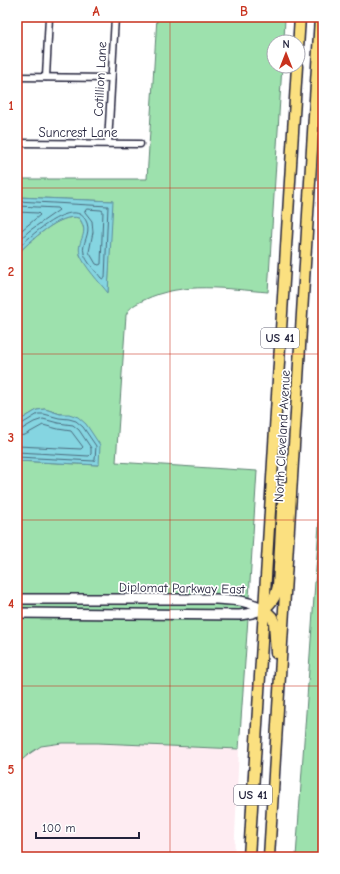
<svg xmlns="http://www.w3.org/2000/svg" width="340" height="874" font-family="'Comic Neue',sans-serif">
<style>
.built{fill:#feecf2}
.green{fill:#9de1ad;stroke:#608274}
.water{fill:#85d5e1;stroke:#5d8d9f}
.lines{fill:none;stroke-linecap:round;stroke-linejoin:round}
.shore{stroke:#4a6a7d;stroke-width:1}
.street-casing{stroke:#22223b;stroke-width:9}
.secondary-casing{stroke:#22223b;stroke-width:12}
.primary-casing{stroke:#22223b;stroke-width:13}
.street{stroke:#fff;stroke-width:6}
.secondary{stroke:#fff;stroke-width:9}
.primary{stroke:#fbe080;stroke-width:10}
.grid{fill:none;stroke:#c8321e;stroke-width:1;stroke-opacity:0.55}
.labels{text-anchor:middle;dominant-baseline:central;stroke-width:3.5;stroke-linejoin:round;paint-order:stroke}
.shield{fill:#fff;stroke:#646476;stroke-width:1}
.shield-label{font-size:12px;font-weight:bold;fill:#22223b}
.street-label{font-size:13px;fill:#22223b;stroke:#fff}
.neatline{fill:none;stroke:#c8321e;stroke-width:1.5}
.grid-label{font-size:13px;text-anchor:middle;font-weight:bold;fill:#c8321e}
</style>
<rect width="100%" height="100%" fill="#fff"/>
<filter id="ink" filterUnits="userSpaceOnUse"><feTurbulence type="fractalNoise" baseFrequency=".025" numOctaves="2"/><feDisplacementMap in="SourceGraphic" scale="8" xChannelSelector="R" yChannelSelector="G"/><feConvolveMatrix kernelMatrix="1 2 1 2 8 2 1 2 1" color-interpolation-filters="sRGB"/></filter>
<g filter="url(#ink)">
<!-- built -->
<path class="built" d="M 62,743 L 98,743 L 239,749 L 234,857 L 17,857 L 17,764 L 29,754 L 41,746 Z"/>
<!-- green -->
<g class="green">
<path d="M 157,17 L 285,17 L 284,42 L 274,42 L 274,66 L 282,66 L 268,292 C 227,289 183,281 144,300 C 136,304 130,306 126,315 L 116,462 L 257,471 L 249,598 L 17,595 L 17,461 L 99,465 L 69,415 L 61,414 L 45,409 L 37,410 L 17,422 L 17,254 C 30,242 60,212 79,218 C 88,230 82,242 80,255 L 89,269 L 108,292 L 112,201 L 17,197 L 17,179 L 147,179 Z"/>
<path d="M 323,467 L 323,857 L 296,857 Z"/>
<path d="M 17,603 L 216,603 L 249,606 L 248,610 L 239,611 L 17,609 Z"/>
<path d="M 17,617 L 248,618 L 239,749 L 98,743 L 62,743 L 41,746 L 29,754 L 17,764 Z"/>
</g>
<!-- water -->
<g class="water">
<path d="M 17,197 L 113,201 L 108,293 C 101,284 83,265 80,254 C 76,240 91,234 79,218 C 60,212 30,242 17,254 Z"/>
<path d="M 45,409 L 60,414 L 69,414 L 78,417 L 86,424 L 100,445 L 99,465 L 17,461 L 17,422 L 37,410 Z"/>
</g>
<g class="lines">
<!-- shore -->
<g class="shore">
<path d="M 17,201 L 108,206 L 105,278 L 103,279 L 101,278 C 96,271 86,262 84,253 C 81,244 91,234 87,223 C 76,193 28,238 17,249"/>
<path d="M 17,206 L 57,208 L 59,210 L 29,231 L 17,242"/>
<path d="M 87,209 L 101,210 L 103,211 L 101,264 L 99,265 L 96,264 L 89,252 L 93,232 L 92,221 L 85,212 Z"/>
<path d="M 17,212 L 38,213 L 40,215 L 17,234"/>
<path d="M 17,425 L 20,425 L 38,414 L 44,414 L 59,418 L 69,419 L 76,421 L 83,427 L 96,446 L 95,459 L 94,461 L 17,457"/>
<path d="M 17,430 L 22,429 L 34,422 L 43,419 L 58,423 L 73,425 L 79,430 L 91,448 L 91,454 L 89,456 L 17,452"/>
<path d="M 17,436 L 25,435 L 43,425 L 58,429 L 71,431 L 83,447 L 81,449 L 17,446"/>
</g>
<defs>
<g id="street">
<path d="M 17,77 L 111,78"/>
<path d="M 46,77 L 49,17"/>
<path d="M 17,143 L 140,144"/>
<path d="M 108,143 L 115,17"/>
</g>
<g id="secondary">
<path d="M 17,599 L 216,599 C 235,600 246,600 264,609"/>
<path d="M 17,613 L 240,615 L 252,613 L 264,609"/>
</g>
<g id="primary">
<path d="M 298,48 L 300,17"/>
<path d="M 264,609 C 272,602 276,597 278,586 L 282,509 L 286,487"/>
<path d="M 264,609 L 272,617 L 274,622 L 276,653"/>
<path d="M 249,857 L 297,66"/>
<path d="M 269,857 L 320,17"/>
</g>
</defs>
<!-- street casing -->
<use href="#street" class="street-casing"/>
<!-- secondary casing -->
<use href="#secondary" class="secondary-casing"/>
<!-- primary casing -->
<use href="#primary" class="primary-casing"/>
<!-- street -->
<use href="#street" class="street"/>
<!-- secondary -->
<use href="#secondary" class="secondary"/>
<!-- primary -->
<use href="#primary" class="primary"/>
</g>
</g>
<!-- grid -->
<path class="grid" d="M 170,17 L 170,857M 17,188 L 323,188M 17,354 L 323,354M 17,520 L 323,520M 17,686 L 323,686"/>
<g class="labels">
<!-- shield labels -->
<g class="shield">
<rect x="261" y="328" width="38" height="20" rx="3"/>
<rect x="234" y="785" width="38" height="20" rx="3"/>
</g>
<g class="shield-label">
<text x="280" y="338">US 41</text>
<text x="253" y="795">US 41</text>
</g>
<!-- street labels -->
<g class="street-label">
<text transform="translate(100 79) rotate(-87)">Cotillion Lane</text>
<text x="78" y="132">Suncrest Lane</text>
<text transform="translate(282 436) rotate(-87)">North Cleveland Avenue</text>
<text transform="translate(182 588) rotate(1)">Diplomat Parkway East</text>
</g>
</g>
<!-- margin -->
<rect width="340" height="874" fill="none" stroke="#fff" stroke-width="44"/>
<!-- north arrow -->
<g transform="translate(286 54)"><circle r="19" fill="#ffffff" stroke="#a7a7b1"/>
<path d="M0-3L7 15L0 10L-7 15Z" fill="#c8321e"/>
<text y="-6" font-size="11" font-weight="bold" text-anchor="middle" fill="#22223b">N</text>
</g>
<!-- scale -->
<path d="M36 832v6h103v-6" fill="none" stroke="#22223b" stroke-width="2"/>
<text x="42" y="832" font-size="12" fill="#22223b" stroke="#ffffff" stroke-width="3" paint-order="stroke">100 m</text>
<rect x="22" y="22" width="296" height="830" class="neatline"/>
<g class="grid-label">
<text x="96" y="16">A</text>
<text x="244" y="16">B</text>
<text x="11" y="110">1</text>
<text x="11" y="276">2</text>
<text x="11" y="442">3</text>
<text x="11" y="608">4</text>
<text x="11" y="774">5</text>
</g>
</svg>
